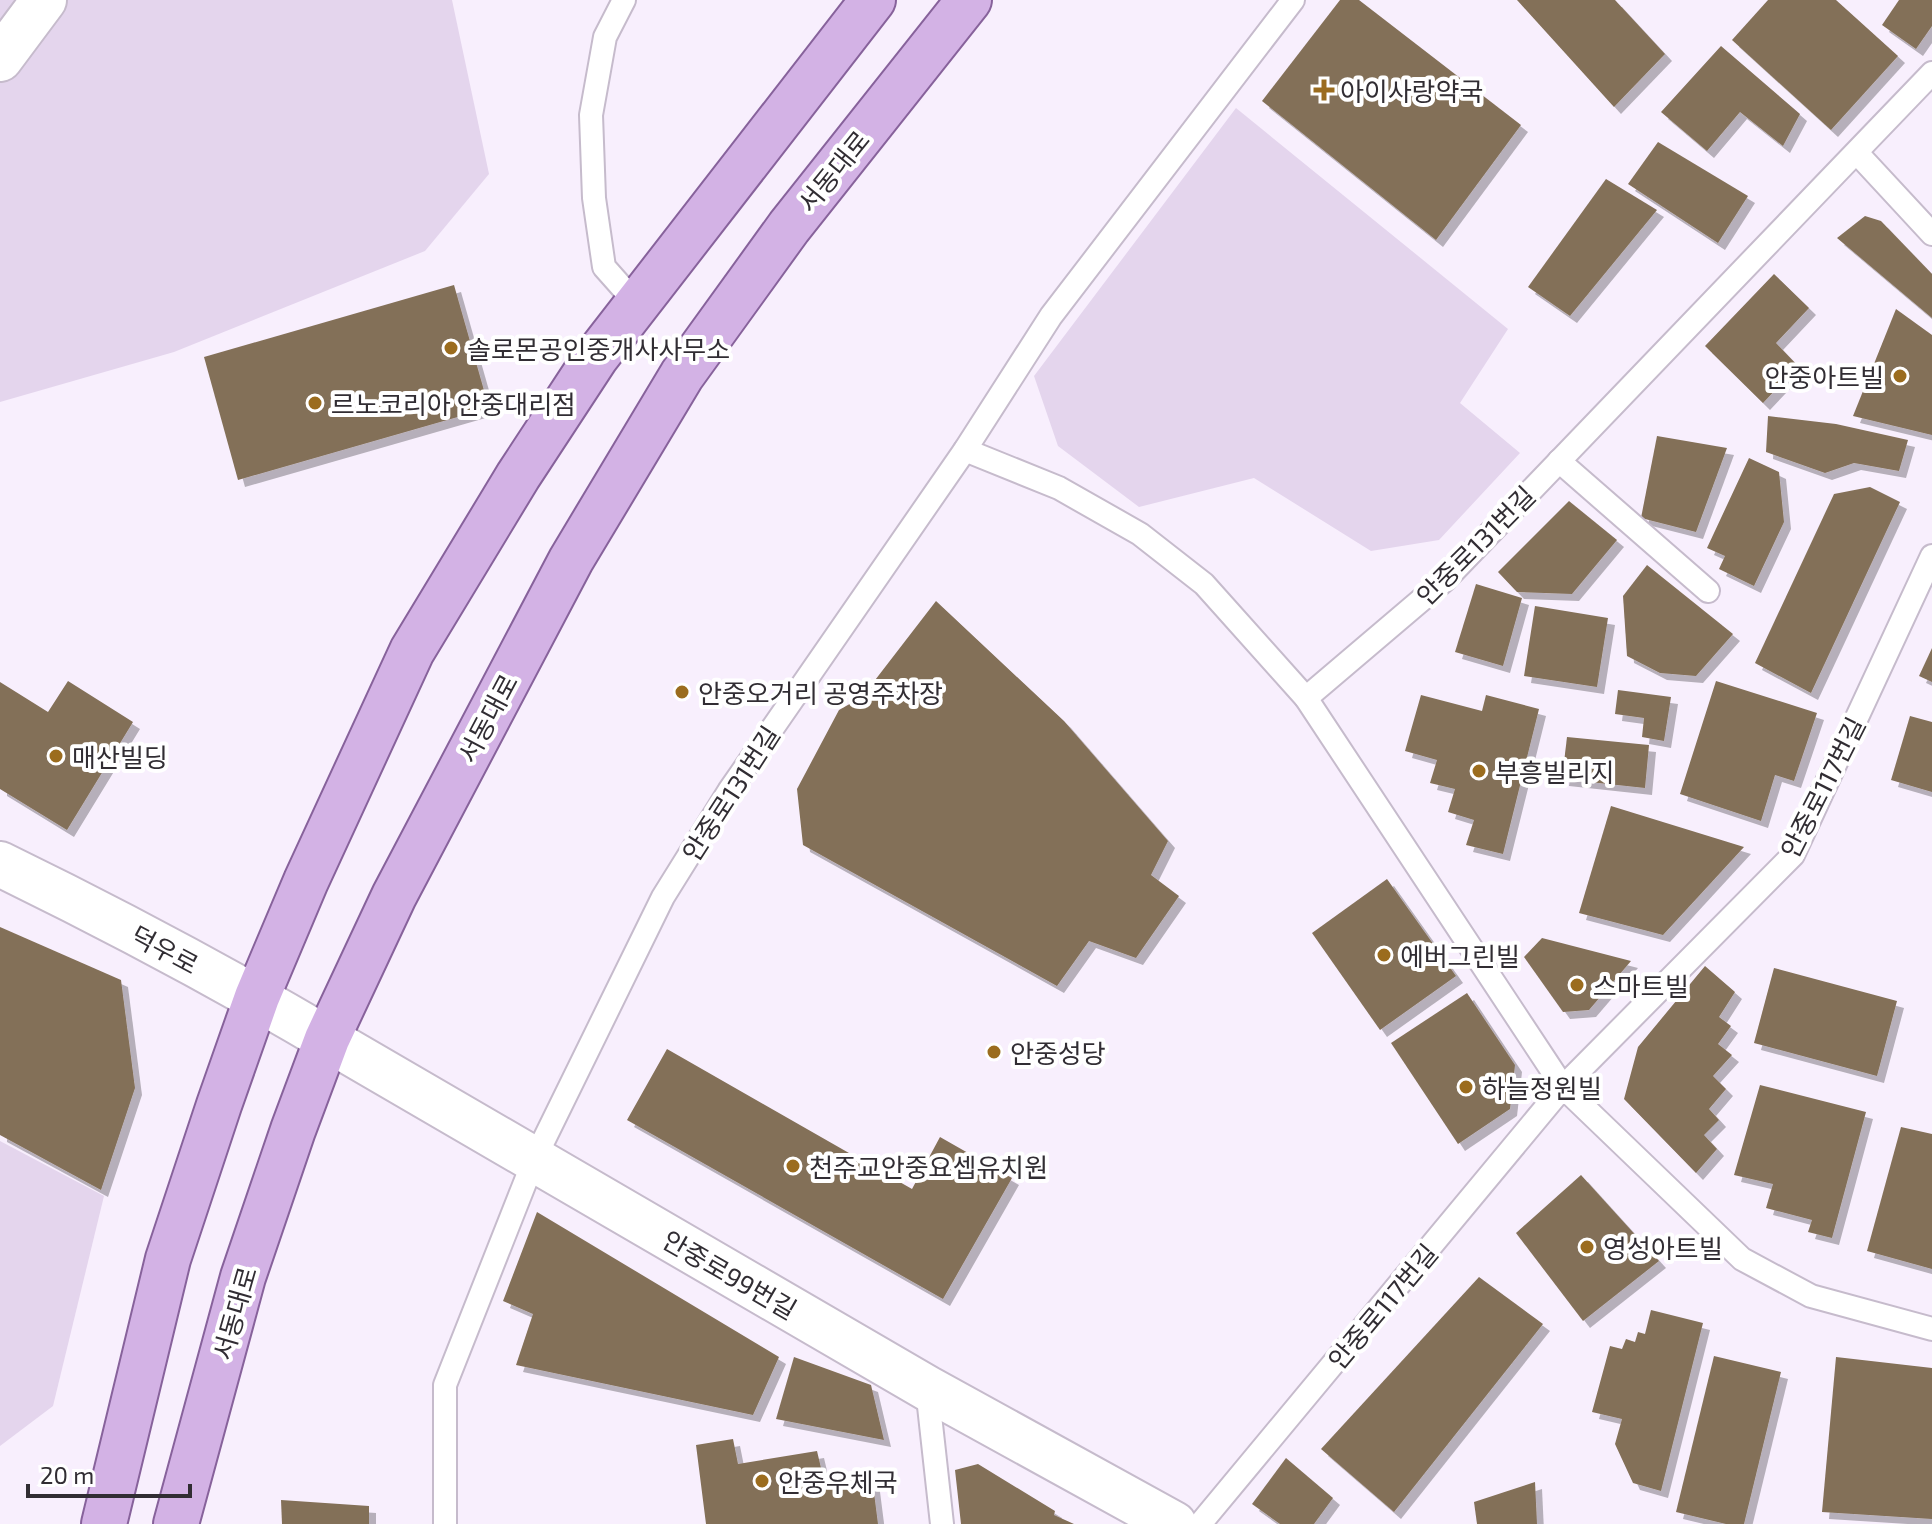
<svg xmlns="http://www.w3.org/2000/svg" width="1932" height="1524" font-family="'Exo 2','Noto Sans KR',sans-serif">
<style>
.green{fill:#e4d5ed}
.building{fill:#837058;filter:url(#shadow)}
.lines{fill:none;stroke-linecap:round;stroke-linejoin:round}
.lane-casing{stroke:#c6bbcc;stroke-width:26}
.street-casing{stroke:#c6bbcc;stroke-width:48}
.secondary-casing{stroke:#c6bbcc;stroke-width:48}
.primary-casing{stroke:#87629b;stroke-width:48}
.lane{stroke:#fff;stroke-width:22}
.street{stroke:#fff;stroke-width:44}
.secondary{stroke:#fff;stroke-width:44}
.primary{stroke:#d3b2e5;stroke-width:44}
.poi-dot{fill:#9b6c1e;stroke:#fff;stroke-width:3}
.labels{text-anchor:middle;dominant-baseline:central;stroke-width:8;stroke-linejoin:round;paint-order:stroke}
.poi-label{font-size:26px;fill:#312d33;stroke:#fff;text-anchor:start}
.street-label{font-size:26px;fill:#312d33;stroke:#fff}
</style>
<defs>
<filter id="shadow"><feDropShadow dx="7" dy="7" stdDeviation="0" flood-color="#0004"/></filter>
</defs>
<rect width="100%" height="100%" fill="#f8effd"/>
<!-- green -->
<g class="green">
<path d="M 0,0 L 452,0 L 489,174 L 425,251 L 174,352 L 0,402 Z"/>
<path d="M 1236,108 L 1508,329 L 1460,403 L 1520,453 L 1439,540 L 1371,551 L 1254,478 L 1139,507 L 1058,446 L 1034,376 Z"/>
<path d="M 0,1141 L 104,1196 L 53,1406 L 0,1446 Z"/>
</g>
<!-- building -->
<g class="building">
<path d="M 1340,0 L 1359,0 L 1521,125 L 1436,240 L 1262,101 Z"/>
<path d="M 1517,0 L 1615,0 L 1665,54 L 1614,107 Z"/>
<path d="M 1768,0 L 1836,0 L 1898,56 L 1831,130 L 1732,40 Z"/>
<path d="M 1899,0 L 1932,0 L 1932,26 L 1916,49 L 1882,25 Z"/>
<path d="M 1721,46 L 1800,114 L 1783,146 L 1740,112 L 1707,151 L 1661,112 Z"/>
<path d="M 1658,142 L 1748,196 L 1718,243 L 1628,184 Z"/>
<path d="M 1606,179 L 1657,210 L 1570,316 L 1528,287 Z"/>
<path d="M 1865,216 L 1881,221 L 1932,274 L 1932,318 L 1837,238 Z"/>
<path d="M 1774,274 L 1809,308 L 1776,343 L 1798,366 L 1763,403 L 1705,346 Z"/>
<path d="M 454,285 L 489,408 L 238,480 L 204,357 Z"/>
<path d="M 1896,309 L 1932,335 L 1932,435 L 1853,416 Z"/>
<path d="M 1768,416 L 1836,424 L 1908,440 L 1899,471 L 1854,463 L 1825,473 L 1766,452 Z"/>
<path d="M 1657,436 L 1727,448 L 1696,532 L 1641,518 Z"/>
<path d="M 1749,458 L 1779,472 L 1784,522 L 1754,586 L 1719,569 L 1725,556 L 1707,548 Z"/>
<path d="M 1870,487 L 1900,502 L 1811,693 L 1755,663 L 1834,494 Z"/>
<path d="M 1569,501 L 1617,540 L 1572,594 L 1517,592 L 1498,572 Z"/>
<path d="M 1647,565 L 1733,634 L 1696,676 L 1660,673 L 1627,656 L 1623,596 Z"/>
<path d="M 1476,584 L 1522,598 L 1503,666 L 1455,652 Z"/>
<path d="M 936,601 L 1064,721 L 1168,841 L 1151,875 L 1179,896 L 1136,958 L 1089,941 L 1057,986 L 803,845 L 797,789 L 839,710 L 862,697 Z"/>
<path d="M 1535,606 L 1608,618 L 1597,687 L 1524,676 Z"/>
<path d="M 1932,648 L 1932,682 L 1919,676 Z"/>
<path d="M 68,681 L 133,722 L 67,830 L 0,789 L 0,682 L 48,712 Z"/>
<path d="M 1716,681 L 1817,713 L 1794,781 L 1775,775 L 1761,821 L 1680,794 Z"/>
<path d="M 1618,690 L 1671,697 L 1664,741 L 1642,737 L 1644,718 L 1615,714 Z"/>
<path d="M 1421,695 L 1482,711 L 1486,695 L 1539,709 L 1503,854 L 1466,845 L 1474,820 L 1448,812 L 1455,789 L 1430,783 L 1437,760 L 1405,751 Z"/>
<path d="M 1910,716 L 1932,722 L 1932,792 L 1891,780 Z"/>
<path d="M 1567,737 L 1649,745 L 1645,788 L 1562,779 Z"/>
<path d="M 1611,806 L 1744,847 L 1663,935 L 1579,913 Z"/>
<path d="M 1387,879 L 1456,976 L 1380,1030 L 1312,933 Z"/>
<path d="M 0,927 L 121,980 L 135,1088 L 101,1190 L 0,1135 Z"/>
<path d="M 1542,938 L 1631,961 L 1589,1010 L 1563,1012 L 1524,957 Z"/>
<path d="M 1705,966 L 1735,992 L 1719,1017 L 1731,1026 L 1718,1044 L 1732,1055 L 1713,1076 L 1726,1089 L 1709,1109 L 1719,1120 L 1704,1135 L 1717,1149 L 1696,1173 L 1624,1099 L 1638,1047 Z"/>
<path d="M 1774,968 L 1897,1001 L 1877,1076 L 1754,1043 Z"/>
<path d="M 1467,993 L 1515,1065 L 1510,1109 L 1458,1144 L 1391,1043 Z"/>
<path d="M 667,1049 L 912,1189 L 940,1137 L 1012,1178 L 943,1299 L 627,1120 Z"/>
<path d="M 1760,1085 L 1866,1112 L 1832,1238 L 1808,1232 L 1812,1220 L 1766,1208 L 1773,1184 L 1734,1175 Z"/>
<path d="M 1901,1127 L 1932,1134 L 1932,1269 L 1867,1251 Z"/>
<path d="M 1581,1175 L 1659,1261 L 1583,1321 L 1516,1233 Z"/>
<path d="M 537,1212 L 779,1357 L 753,1415 L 516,1365 L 533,1314 L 503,1301 Z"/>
<path d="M 1479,1277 L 1543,1324 L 1394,1512 L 1321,1449 Z"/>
<path d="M 1651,1310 L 1703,1323 L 1661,1491 L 1633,1483 L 1615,1444 L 1622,1419 L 1592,1412 L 1610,1346 L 1622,1349 L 1626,1339 L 1635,1342 L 1638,1332 L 1645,1334 Z"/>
<path d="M 1714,1356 L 1781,1372 L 1744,1524 L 1726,1524 L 1676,1512 Z"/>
<path d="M 794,1357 L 871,1385 L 884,1440 L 776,1419 Z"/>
<path d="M 1836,1357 L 1932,1368 L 1932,1519 L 1822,1512 Z"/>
<path d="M 733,1439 L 738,1464 L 817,1451 L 825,1485 L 872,1477 L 878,1524 L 706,1524 L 696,1445 Z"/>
<path d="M 1286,1458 L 1333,1498 L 1314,1524 L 1280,1524 L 1252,1504 Z"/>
<path d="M 978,1464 L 1055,1511 L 1054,1515 L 1074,1524 L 961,1524 L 955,1470 Z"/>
<path d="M 1535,1482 L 1537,1524 L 1477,1524 L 1474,1502 Z"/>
<path d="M 281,1500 L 369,1506 L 369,1524 L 282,1524 Z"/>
</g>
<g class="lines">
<defs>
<g id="lane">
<path d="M 624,0 L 605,37 L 591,115 L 594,198 L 604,267 L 636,303"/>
<path d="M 1857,153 L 1932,234"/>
<path d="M 965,450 L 1059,488 L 1140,534 L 1204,584 L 1306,698 L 1446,579 L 1932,73"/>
<path d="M 1559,461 L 1708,591"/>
<path d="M 1306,698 L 1563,1087 L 1742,1259 L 1811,1296 L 1932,1329"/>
<path d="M 927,1388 L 942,1524"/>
<path d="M 445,1524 L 445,1385 L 534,1160 L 663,897 L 729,791 L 965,450 L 1051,316 L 1293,0"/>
<path d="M 1200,1524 L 1563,1087 L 1793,855 L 1932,556"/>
</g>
<g id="street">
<path d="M 0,59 L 44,0"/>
<path d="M 327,1039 L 927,1388 L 1174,1524"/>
</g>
<path id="secondary" d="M 0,864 C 111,918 220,976 327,1039"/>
<g id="primary">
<path d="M 104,1524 L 168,1259 L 219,1105 L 257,997 L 306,881 L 412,651 L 518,476 L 596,357 L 873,0"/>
<path d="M 176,1524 L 243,1277 L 293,1130 L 327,1039 L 394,896 L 571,560 L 682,375 L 789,227 L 969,0"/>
</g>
</defs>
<!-- lane casing -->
<use href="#lane" class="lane-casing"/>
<!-- street casing -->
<use href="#street" class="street-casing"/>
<!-- secondary casing -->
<use href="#secondary" class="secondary-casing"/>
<!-- primary casing -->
<use href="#primary" class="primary-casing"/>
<!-- lane -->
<use href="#lane" class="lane"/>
<!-- street -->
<use href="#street" class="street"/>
<!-- secondary -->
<use href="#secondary" class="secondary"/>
<!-- primary -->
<use href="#primary" class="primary"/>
</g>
<!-- markers -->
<g class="poi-dot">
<path d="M1320 78h8v8h8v8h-8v8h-8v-8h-8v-8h8z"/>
<circle cx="451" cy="348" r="8"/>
<circle cx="1900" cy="376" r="8"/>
<circle cx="315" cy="403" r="8"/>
<circle cx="682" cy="692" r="8"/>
<circle cx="56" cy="756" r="8"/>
<circle cx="1479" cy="771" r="8"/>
<circle cx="1384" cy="955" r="8"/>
<circle cx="1577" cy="985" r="8"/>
<circle cx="994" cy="1052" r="8"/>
<circle cx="1466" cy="1087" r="8"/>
<circle cx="793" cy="1166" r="8"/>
<circle cx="1587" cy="1247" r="8"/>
<circle cx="762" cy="1481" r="8"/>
</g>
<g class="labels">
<!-- poi labels -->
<g class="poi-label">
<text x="1340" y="90">아이사랑약국</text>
<text x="467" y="348">솔로몬공인중개사사무소</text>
<text x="1884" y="376" text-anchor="end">안중아트빌</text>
<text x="331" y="403">르노코리아 안중대리점</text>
<text x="698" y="692">안중오거리 공영주차장</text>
<text x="72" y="756">매산빌딩</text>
<text x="1495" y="771">부흥빌리지</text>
<text x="1400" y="955">에버그린빌</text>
<text x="1593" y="985">스마트빌</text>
<text x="1010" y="1052">안중성당</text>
<text x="1482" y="1087">하늘정원빌</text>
<text x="809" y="1166">천주교안중요셉유치원</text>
<text x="1603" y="1247">영성아트빌</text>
<text x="778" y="1481">안중우체국</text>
</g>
<!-- street labels -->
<g class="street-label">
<text transform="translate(833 171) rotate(-51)">서동대로</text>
<text transform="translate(1475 545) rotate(-45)">안중로131번길</text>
<text transform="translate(487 718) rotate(-62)">서동대로</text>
<text transform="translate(1822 787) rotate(-63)">안중로117번길</text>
<text transform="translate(730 793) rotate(-57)">안중로131번길</text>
<text transform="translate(165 949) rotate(28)">덕우로</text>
<text transform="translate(730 1274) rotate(30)">안중로99번길</text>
<text transform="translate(1382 1306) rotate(-50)">안중로117번길</text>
<text transform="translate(234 1313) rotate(-74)">서동대로</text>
</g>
</g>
<!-- scale -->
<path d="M28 1484v12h162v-12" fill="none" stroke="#312d33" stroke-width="4"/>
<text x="40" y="1484" font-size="24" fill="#312d33" stroke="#ffffff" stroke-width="6" paint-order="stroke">20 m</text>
</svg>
